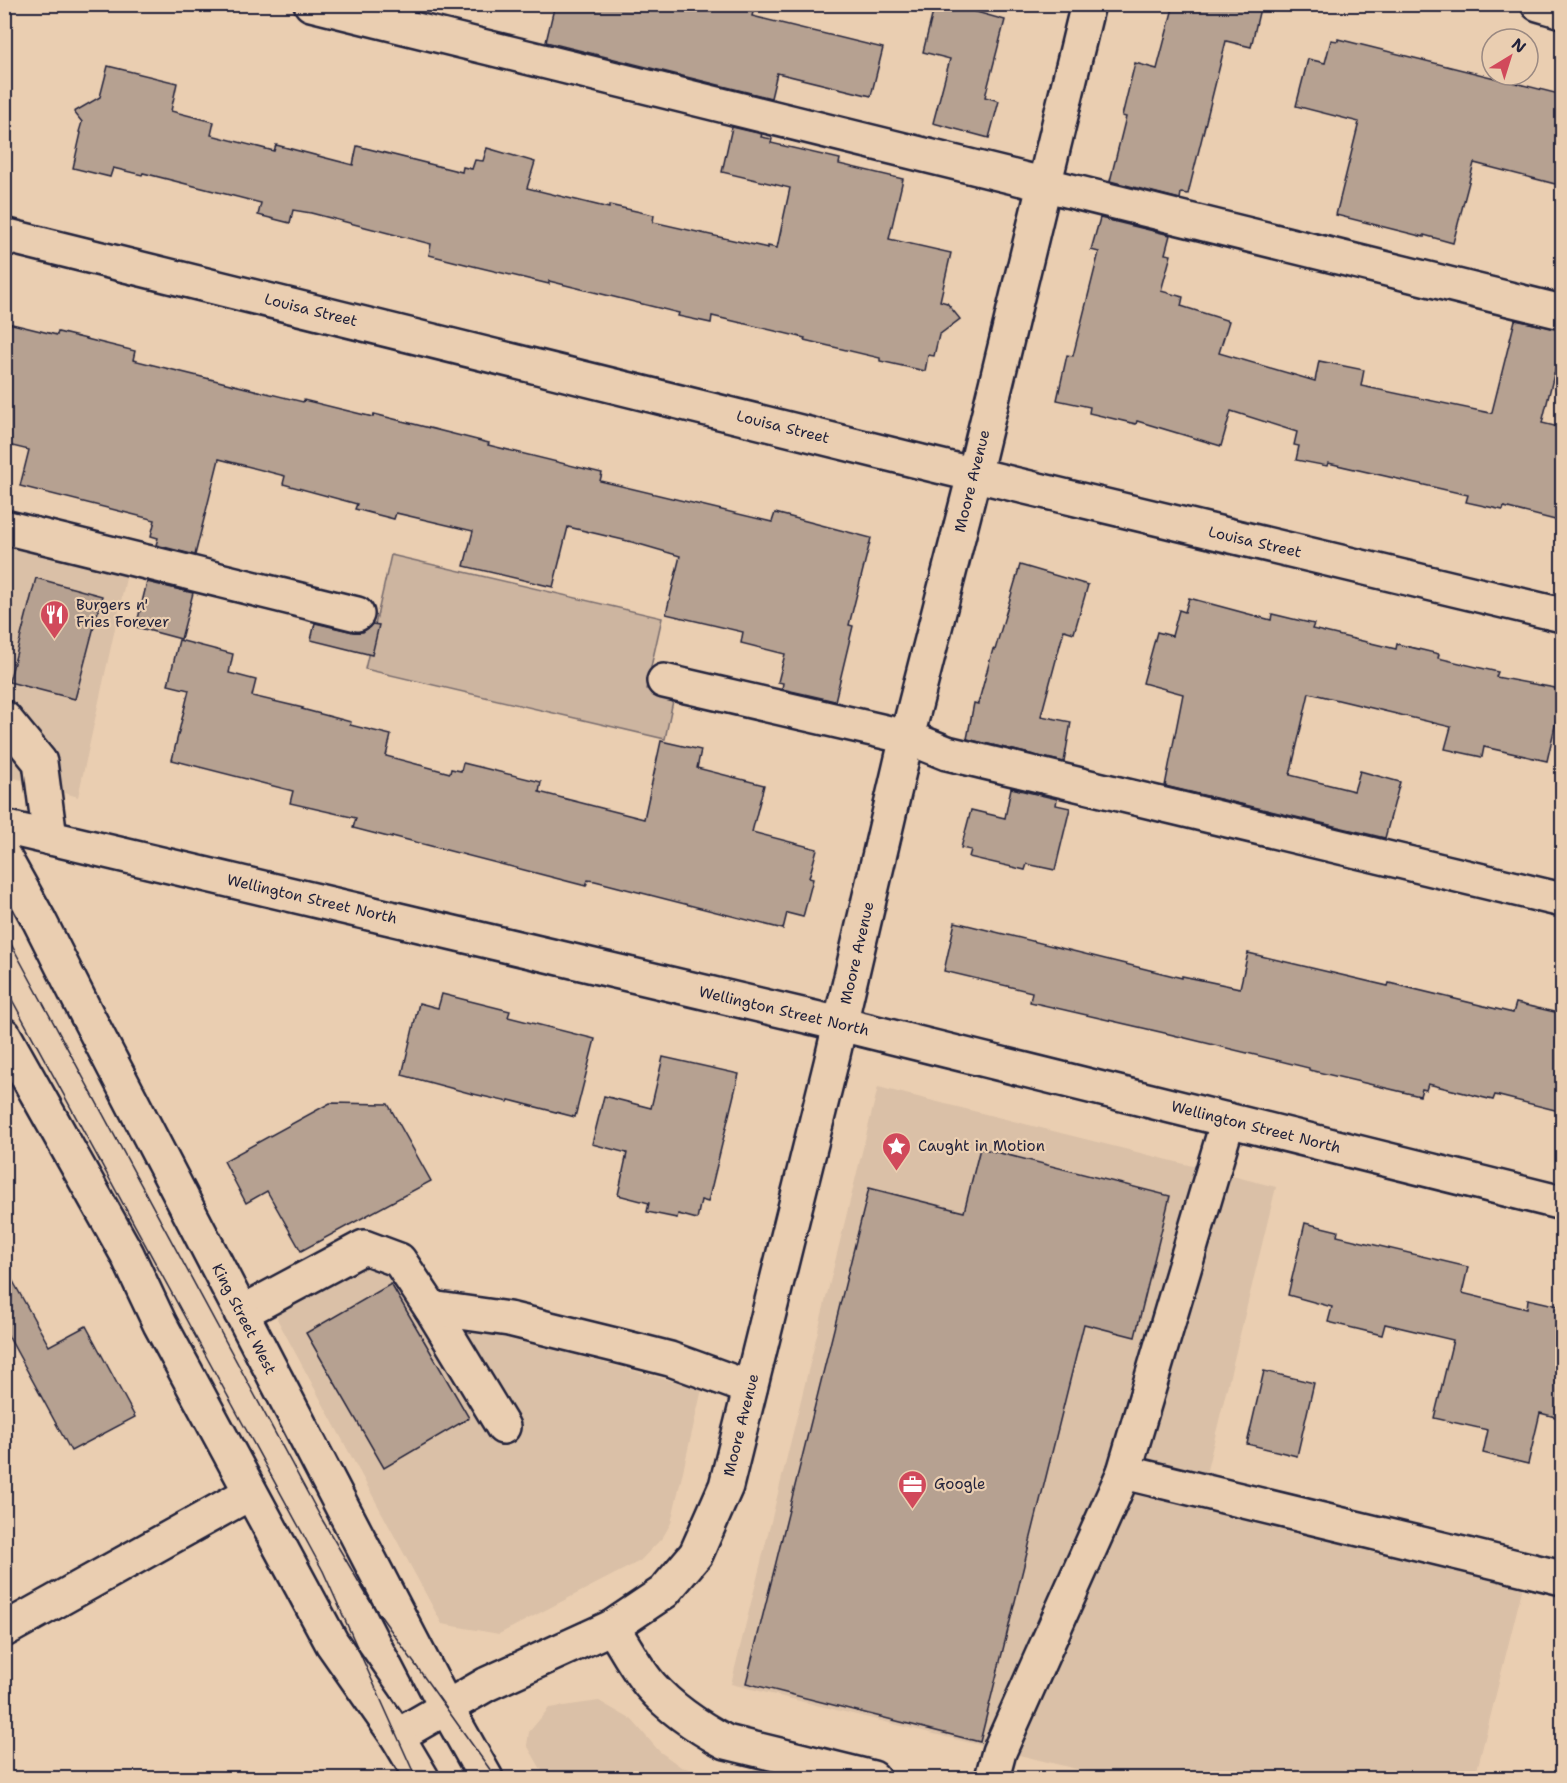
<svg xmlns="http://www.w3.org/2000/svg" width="1567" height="1783" font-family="'Shantell Sans',sans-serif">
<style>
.built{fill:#dac0a7}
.green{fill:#cdb5a0;stroke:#786c6e;stroke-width:1.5}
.building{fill:#b6a191;stroke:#22223b;stroke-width:1.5}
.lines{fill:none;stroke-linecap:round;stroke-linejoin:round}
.minor-casing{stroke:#22223b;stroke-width:38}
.major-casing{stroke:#22223b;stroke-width:38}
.minor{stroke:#eaceb1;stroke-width:33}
.major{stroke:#eaceb1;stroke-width:33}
.tram{stroke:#22223b;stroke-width:1.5}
.labels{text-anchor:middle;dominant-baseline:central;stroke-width:4.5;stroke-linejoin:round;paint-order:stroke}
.street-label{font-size:15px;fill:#22223b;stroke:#eaceb1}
.poi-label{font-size:15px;fill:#22223b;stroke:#eaceb1;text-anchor:start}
</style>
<rect width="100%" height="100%" fill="#eaceb1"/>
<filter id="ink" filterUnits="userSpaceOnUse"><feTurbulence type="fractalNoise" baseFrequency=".0167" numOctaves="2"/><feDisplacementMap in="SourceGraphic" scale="12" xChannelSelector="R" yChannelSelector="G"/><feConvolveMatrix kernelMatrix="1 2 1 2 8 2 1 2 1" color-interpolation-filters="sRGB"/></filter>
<g filter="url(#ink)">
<!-- built -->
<g class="built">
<path d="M 5,542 L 128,569 L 78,797 L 5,775 Z"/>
<path d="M 878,1087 L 1276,1187 L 1206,1474 L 1530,1558 L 1475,1778 L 1113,1778 L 731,1684 Z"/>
<path d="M 368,1261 L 406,1270 L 474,1328 L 702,1389 L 671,1523 L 663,1537 L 640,1561 L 499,1634 L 442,1624 L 277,1319 L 281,1303 Z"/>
<path d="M 599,1701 L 632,1720 L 659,1751 L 681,1767 L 729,1778 L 546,1778 L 527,1745 L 529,1732 L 549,1708 Z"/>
</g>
<!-- green -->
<path class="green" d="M 391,555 L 662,618 L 646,689 L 674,696 L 665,739 L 365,669 Z"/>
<!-- building -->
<g class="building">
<path d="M 555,4 L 755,4 L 752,16 L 883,48 L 871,96 L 777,73 L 771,98 L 546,42 Z"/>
<path d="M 935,4 L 948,4 L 1005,20 L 985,97 L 999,101 L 989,138 L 933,123 L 950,59 L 923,52 Z"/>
<path d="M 1174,4 L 1261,4 L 1251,47 L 1226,41 L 1188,194 L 1181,193 L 1180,199 L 1110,181 L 1126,117 L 1122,116 L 1135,63 L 1157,69 Z"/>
<path d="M 1338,39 L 1563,95 L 1563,186 L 1474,163 L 1453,243 L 1424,235 L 1424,237 L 1336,215 L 1359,122 L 1296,106 L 1308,59 L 1325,63 L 1331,40 L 1338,41 Z"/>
<path d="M 108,66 L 177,83 L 171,111 L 214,122 L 211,135 L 274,151 L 276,145 L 353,165 L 357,146 L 462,172 L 463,167 L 472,169 L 475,160 L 483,161 L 487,148 L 535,162 L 527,188 L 609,208 L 609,205 L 654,215 L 653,222 L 768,248 L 768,246 L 777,248 L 790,188 L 722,172 L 732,127 L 762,134 L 761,137 L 772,139 L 771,143 L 840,159 L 839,164 L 903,179 L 889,239 L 951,253 L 940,301 L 947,303 L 960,319 L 939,335 L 934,356 L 928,355 L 925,371 L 880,361 L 880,358 L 804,340 L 805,338 L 712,316 L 711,323 L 678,316 L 679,313 L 549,281 L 549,284 L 469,265 L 429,255 L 431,244 L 311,213 L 293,210 L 290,223 L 258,215 L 261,203 L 143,173 L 142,175 L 113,168 L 110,177 L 73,168 L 81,133 L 79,132 L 82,122 L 74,112 L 100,97 Z"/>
<path d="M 1100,218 L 1170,235 L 1165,254 L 1171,255 L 1161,291 L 1183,297 L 1181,306 L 1229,321 L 1219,353 L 1315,381 L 1319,361 L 1364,370 L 1361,386 L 1490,413 L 1492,412 L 1515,320 L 1563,330 L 1563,338 L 1542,423 L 1563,428 L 1563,522 L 1504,507 L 1503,510 L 1466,502 L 1468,495 L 1328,463 L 1327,466 L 1296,460 L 1299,446 L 1294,445 L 1297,432 L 1231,411 L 1221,446 L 1137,421 L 1136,424 L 1089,413 L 1090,407 L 1057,400 L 1067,355 L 1073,356 L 1099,252 L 1091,250 Z"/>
<path d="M 4,322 L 57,335 L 58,332 L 135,351 L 133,360 L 303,402 L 304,400 L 373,417 L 374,414 L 489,443 L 488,445 L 602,473 L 600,481 L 772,522 L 775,513 L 871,538 L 849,625 L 853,626 L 835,701 L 782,689 L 783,683 L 778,682 L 785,654 L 741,643 L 743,632 L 666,614 L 680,556 L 632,542 L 568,527 L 553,587 L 464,566 L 473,531 L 396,513 L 394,519 L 355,509 L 357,504 L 283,484 L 285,476 L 219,459 L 195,555 L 156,545 L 158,538 L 151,536 L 155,520 L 20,486 L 29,450 L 4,444 Z"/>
<path d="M 1020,565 L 1088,585 L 1074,633 L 1064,630 L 1041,716 L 1071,722 L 1064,762 L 967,739 L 974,703 L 978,704 L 993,649 L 995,650 Z"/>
<path d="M 36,578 L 102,596 L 75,699 L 9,682 Z"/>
<path d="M 147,582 L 193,593 L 181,639 L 136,627 Z"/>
<path d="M 1189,598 L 1271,620 L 1272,614 L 1314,624 L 1312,629 L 1396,649 L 1397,644 L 1439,654 L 1438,658 L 1498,672 L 1496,677 L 1555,688 L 1560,704 L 1547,761 L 1484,747 L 1482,757 L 1445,749 L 1451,727 L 1309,693 L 1290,775 L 1354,791 L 1360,771 L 1400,782 L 1385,838 L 1165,786 L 1183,694 L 1143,683 L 1157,632 L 1172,636 L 1179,610 L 1185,612 Z"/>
<path d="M 315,623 L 353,632 L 363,632 L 372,624 L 379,625 L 372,655 L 311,640 Z"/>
<path d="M 179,640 L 233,654 L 229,673 L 256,680 L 252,696 L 303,708 L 302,709 L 351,722 L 350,725 L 391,735 L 386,756 L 450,773 L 451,769 L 461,771 L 463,763 L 541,782 L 539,792 L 644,819 L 661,741 L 701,750 L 697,768 L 764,785 L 752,832 L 817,849 L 809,878 L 813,879 L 803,917 L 787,913 L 783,929 L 595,881 L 588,880 L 586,886 L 392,836 L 392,838 L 353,828 L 356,818 L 290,803 L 293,791 L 172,760 L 189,690 L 168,685 Z"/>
<path d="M 1011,788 L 1057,799 L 1056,805 L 1070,808 L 1055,870 L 1027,864 L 1025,870 L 969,857 L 971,850 L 961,848 L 971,810 L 1005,818 Z"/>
<path d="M 955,922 L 1182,978 L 1182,976 L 1240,988 L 1248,953 L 1388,986 L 1389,983 L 1513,1013 L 1516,1003 L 1563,1014 L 1563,1112 L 1495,1095 L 1493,1100 L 1428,1084 L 1426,1090 L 1422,1089 L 1420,1096 L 1309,1070 L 1309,1068 L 1169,1034 L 1030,1002 L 1032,992 L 944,971 Z"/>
<path d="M 442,994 L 510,1011 L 508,1017 L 595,1039 L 575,1117 L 509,1100 L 508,1102 L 469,1093 L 402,1075 L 419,1003 L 438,1008 Z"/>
<path d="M 663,1057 L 739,1074 L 708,1202 L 701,1200 L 697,1219 L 678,1214 L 677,1218 L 647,1212 L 649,1203 L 618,1195 L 627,1153 L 592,1144 L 604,1096 L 651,1108 Z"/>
<path d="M 330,1103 L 388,1104 L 431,1181 L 301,1251 L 267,1191 L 246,1203 L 224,1161 Z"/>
<path d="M 980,1148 L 1170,1196 L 1135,1337 L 1084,1324 L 980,1742 L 746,1683 L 869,1188 L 964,1212 Z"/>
<path d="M 1305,1223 L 1338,1231 L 1337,1236 L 1468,1267 L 1462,1293 L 1527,1309 L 1528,1299 L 1563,1307 L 1563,1419 L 1540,1413 L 1528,1464 L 1483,1453 L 1488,1430 L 1434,1418 L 1453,1340 L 1385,1324 L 1382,1335 L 1328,1322 L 1332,1307 L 1288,1295 Z"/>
<path d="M 4,1265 L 49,1346 L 86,1326 L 135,1417 L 71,1451 L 4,1328 Z"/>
<path d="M 391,1284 L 469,1418 L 384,1468 L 306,1333 Z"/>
<path d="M 1264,1371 L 1314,1383 L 1297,1456 L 1247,1444 Z"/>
</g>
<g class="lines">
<defs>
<g id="minor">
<path d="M 311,4 L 1562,312"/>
<path d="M 1538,4 L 1562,11"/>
<path d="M 4,235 L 934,465 L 1562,615"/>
<path d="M 4,527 L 357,614"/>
<path d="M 664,681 L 907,737 L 947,753 L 1562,900"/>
<path d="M 4,718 L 40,762 L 50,838"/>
<path d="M 4,827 L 840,1024 L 1562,1203"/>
<path d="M 431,1308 L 503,1427"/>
<path d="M 241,1313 L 364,1247 L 399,1260 L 431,1308 L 509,1319 L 619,1346 L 670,1359 L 750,1388"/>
<path d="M 1124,1472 L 1562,1578"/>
<path d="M 612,1627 C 625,1646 636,1669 651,1686 C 672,1710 698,1727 726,1742 L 873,1778"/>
<path d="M 4,1630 L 250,1493"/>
<path d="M 397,1736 L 487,1684 L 612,1627 L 664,1592 L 696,1554 L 726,1486 L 831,1063 L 907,737 L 974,475 L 1088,4"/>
<path d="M 992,1778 L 999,1752 L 1124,1472 L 1228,1120"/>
</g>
<g id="major">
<path d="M 4,857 L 39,920 L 88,1017 L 446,1707 L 486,1778"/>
<path d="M 4,1035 L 127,1254 L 160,1324 L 332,1643 L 397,1736 L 422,1778"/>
</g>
</defs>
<!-- minor casing -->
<use href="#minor" class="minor-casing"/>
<!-- major casing -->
<use href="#major" class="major-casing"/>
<!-- minor -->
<use href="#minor" class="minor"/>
<!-- major -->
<use href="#major" class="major"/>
<!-- tram -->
<g class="tram">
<path d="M 4,931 L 320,1516 L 370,1601 L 496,1778"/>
<path d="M 4,985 L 323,1571 L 416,1778"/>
</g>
</g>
</g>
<!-- icons -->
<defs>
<symbol id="restaurant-pin" viewBox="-11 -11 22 30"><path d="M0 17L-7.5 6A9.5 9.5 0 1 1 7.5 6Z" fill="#d1495b" stroke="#eaceb1"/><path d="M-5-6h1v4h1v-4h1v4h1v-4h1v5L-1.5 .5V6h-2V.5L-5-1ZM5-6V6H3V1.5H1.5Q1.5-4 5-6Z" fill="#fff"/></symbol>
<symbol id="sight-pin" viewBox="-11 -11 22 30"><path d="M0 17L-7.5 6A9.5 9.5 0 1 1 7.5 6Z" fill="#d1495b" stroke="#eaceb1"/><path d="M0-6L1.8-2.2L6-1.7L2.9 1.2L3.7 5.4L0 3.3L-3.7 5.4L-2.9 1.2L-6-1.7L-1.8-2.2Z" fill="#fff"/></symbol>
<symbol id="office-pin" viewBox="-11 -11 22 30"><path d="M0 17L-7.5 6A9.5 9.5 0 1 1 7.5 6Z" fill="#d1495b" stroke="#eaceb1"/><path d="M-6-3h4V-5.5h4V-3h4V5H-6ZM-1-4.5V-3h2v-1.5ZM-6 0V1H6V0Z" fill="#fff"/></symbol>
</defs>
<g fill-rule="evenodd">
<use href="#restaurant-pin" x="38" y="598" width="33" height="45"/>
<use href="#sight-pin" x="880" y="1130" width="33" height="45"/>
<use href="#office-pin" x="896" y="1468" width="33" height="45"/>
</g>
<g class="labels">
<!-- street labels -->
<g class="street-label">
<text transform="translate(311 310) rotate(14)">Louisa Street</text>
<text transform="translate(783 427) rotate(14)">Louisa Street</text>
<text transform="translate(972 481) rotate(-76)">Moore Avenue</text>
<text transform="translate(1255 542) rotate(13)">Louisa Street</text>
<text transform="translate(312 899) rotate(13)">Wellington Street North</text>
<text transform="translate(857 953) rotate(-77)">Moore Avenue</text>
<text transform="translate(784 1011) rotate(13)">Wellington Street North</text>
<text transform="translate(1256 1127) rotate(14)">Wellington Street North</text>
<text transform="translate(244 1319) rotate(63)">King Street West</text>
<text transform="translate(741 1425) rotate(-76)">Moore Avenue</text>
</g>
<!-- poi labels -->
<g class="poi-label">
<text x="76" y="605">Burgers n'<tspan x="76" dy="17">Fries Forever</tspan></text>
<text x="918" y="1146">Caught in Motion</text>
<text x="934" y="1484">Google</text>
</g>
</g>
<!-- margin -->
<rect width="1567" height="1783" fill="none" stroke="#eaceb1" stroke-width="24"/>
<rect x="12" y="12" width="1543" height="1759" fill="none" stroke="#22223b" stroke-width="2" filter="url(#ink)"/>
<!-- north arrow -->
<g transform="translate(1510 57) rotate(38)"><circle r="28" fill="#eaceb1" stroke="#9a8982" stroke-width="1.5"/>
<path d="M0-4.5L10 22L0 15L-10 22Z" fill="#d1495b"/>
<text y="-9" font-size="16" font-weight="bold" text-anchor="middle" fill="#22223b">N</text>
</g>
</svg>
